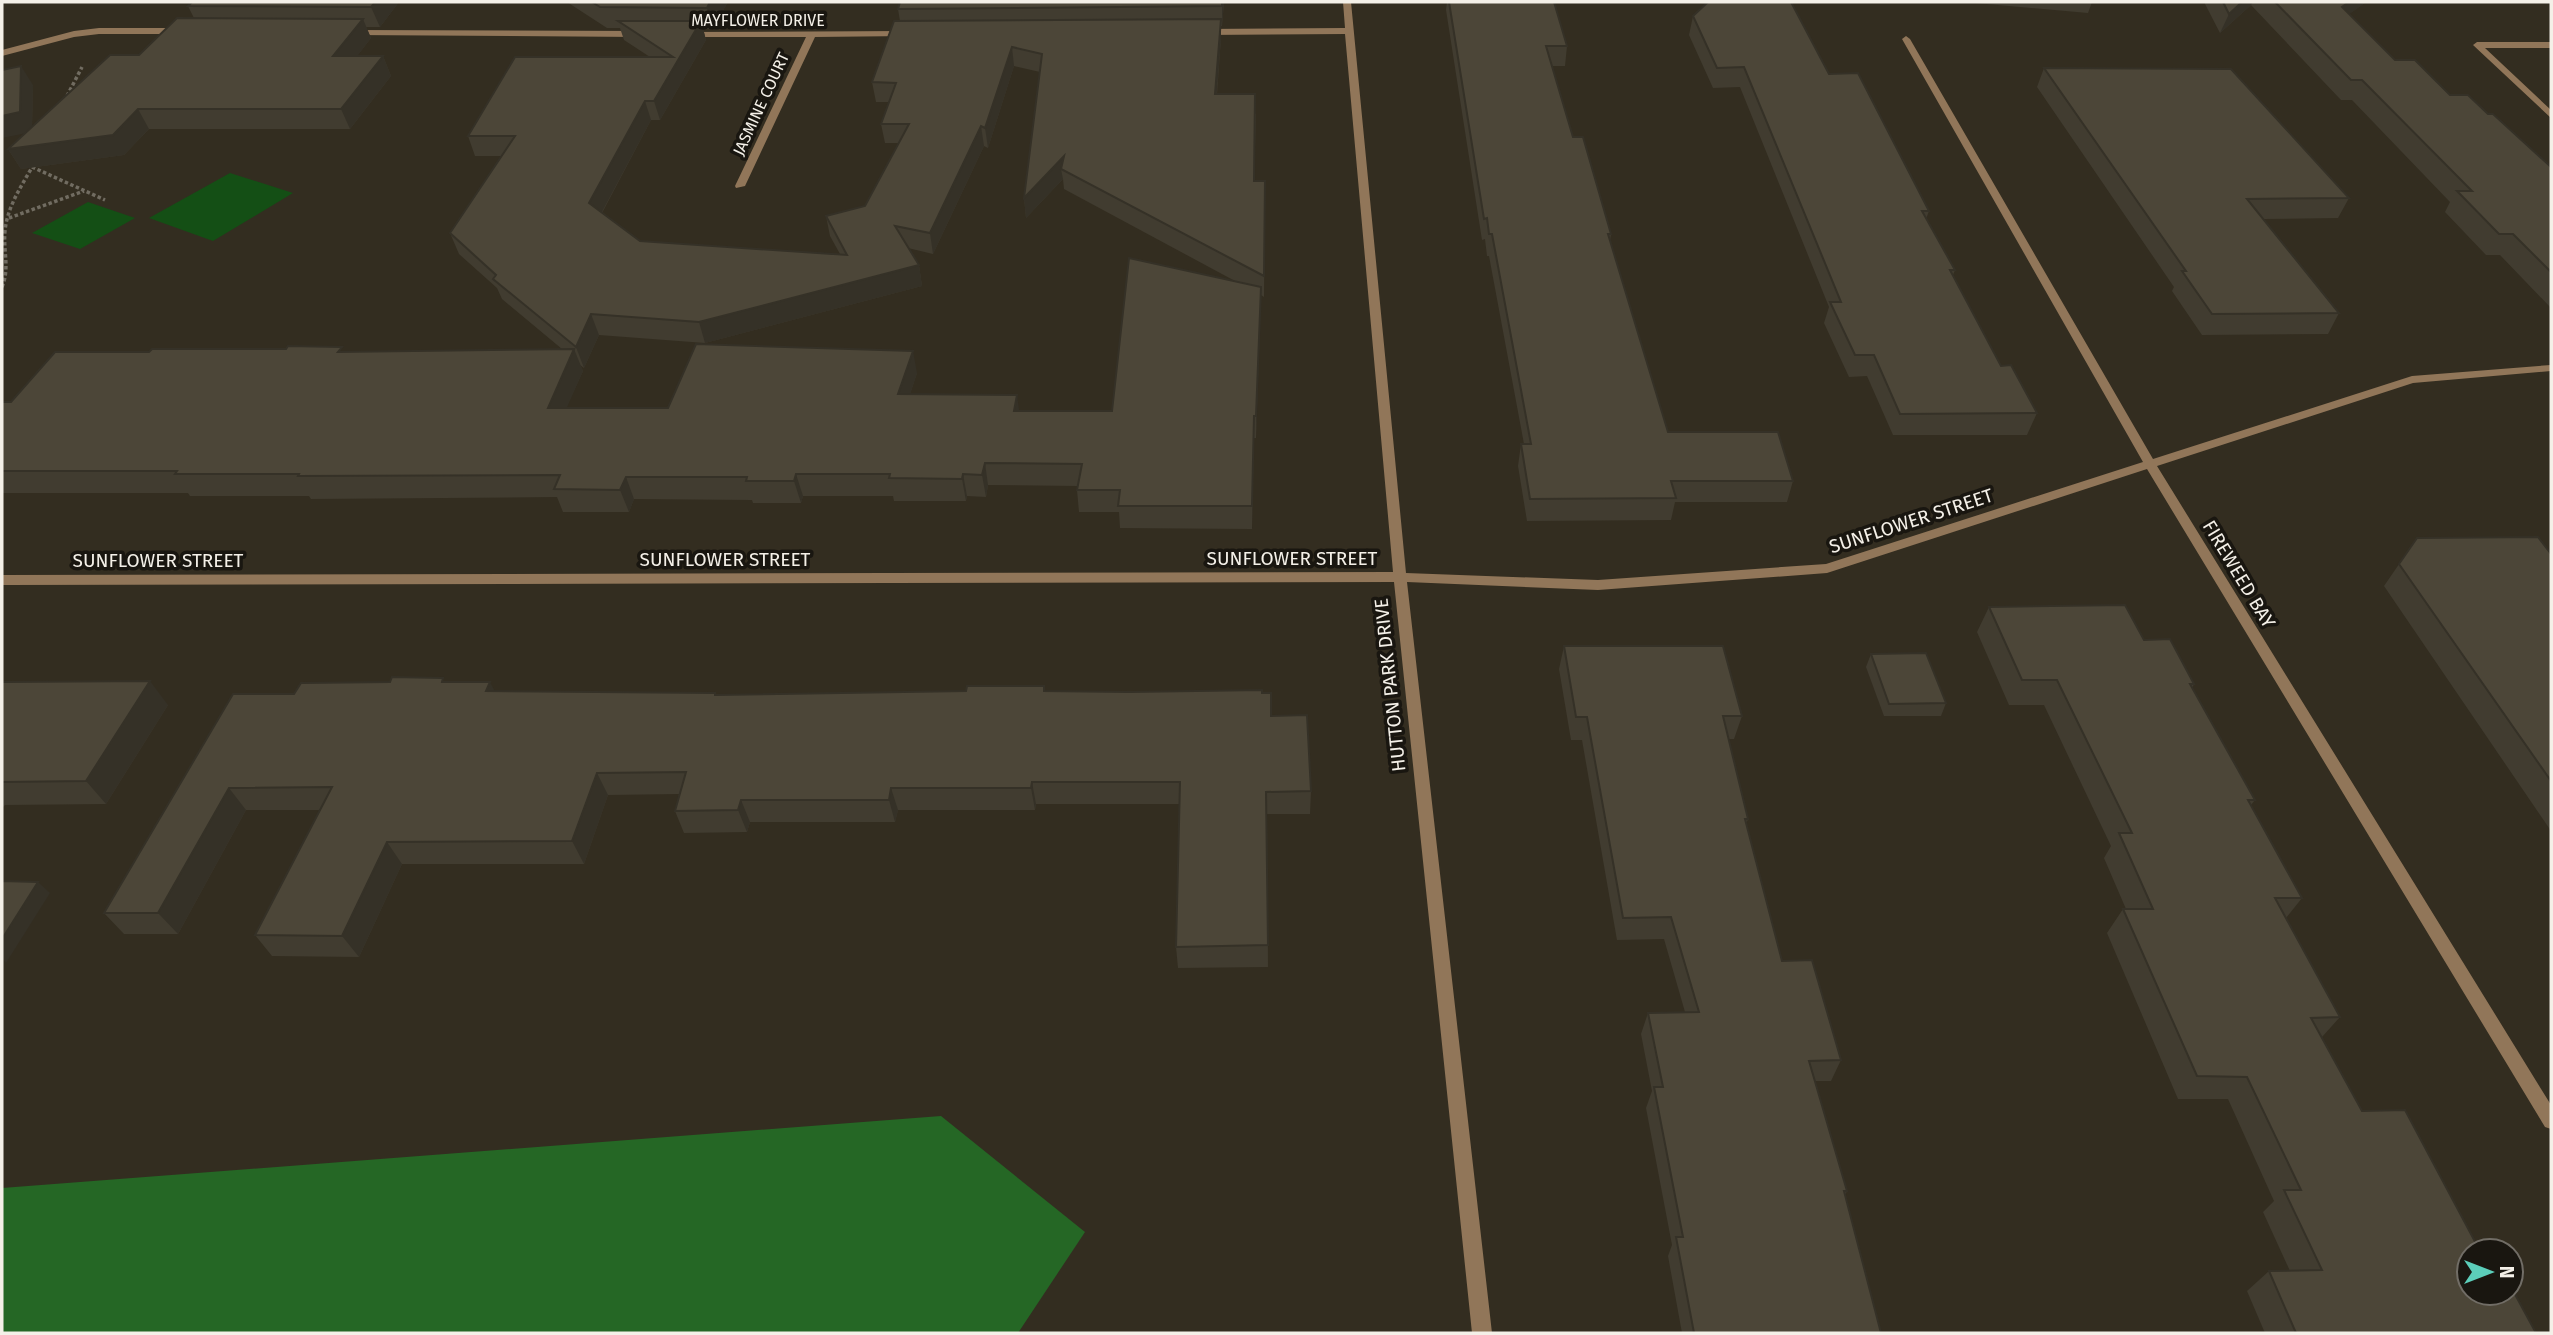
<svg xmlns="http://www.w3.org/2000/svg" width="2553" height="1335" font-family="'Fira Sans',sans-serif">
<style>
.green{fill:#144f15}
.forest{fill:#256725}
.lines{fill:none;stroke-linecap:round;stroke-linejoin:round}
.path{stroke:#716c61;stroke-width:3.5;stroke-dasharray:3.5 2.5;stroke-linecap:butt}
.street{fill:#917659;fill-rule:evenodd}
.wall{fill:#413c30;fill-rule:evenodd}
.shaded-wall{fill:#353127}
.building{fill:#4c4638;stroke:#353127;stroke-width:2}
.labels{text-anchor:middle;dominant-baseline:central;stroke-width:7;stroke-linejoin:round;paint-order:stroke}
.far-street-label{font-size:16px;fill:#f4f0e8;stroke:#191610}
.street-label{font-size:19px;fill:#f4f0e8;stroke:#191610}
</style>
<rect width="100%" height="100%" fill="#332d20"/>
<!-- green -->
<g class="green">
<path d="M 230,173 L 293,193 L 213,241 L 149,218 Z"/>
<path d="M 88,202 L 135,218 L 80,249 L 32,233 Z"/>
</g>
<!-- forest -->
<path class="forest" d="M 941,1116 L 1085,1232 L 1018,1333 L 2,1333 L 2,1188 Z"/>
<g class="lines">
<!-- path -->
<g class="path">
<path d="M 67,96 L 82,67"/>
<path d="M 32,167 L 105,200"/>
<path d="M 9,218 L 84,191"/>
<path d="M 2,287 C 10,268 3,251 5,231 C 7,207 22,185 34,164"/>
</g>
<!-- street -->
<g class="street">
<path d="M 1343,2 L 1351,2 L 1406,573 L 1598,580 L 1826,564 L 2143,462 L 1902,39 L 1906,36 L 1910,39 L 2153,459 L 2412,376 L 2551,365 L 2551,371 L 2413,383 L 2157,466 L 2551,1105 L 2551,1129 L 2545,1127 L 2147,469 L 1827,573 L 1598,590 L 1407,582 L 1492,1333 L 1472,1333 L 1394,582 L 2,585 L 2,575 L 1393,572 L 1345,34 L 1203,35 L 1199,32 L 1203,29 L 1345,28 Z"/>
<path d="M 99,28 L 181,28 L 185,31 L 181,34 L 99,34 L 74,37 L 2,56 L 2,50 L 74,31 Z"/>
<path d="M 349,30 L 640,31 L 644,34 L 640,37 L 352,35 L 349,34 Z"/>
<path d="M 906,31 L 910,34 L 909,36 L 815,37 L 745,186 L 736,188 L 735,186 L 806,37 L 685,37 L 682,36 L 682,32 Z"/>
<path d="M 2551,42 L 2551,48 L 2485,48 L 2551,110 L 2551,118 L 2473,45 L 2477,42 Z"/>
</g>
</g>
<!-- wall -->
<g class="wall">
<path d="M 192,2 L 399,2 L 380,27 L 366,27 L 371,38 L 357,56 L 383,56 L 391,76 L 350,129 L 149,129 L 124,155 L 21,169 L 8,149 L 25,133 L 33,85 L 32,127 L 194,18 L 188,6 Z"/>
<path d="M 567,2 L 728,2 L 712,29 L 703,29 L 706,40 L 660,120 L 651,120 L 602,213 L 640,241 L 840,254 L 830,236 L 826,216 L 865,206 L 899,143 L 885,143 L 881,124 L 889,102 L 876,102 L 872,82 L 900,21 L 898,9 L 900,2 L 1224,2 L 1222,26 L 1221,26 L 1221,38 L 1217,94 L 1256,114 L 1254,181 L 1265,181 L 1264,297 L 1261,295 L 1256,438 L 1254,438 L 1252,529 L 1120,528 L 1119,512 L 1079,512 L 1077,490 L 1078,486 L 988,485 L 986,497 L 967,496 L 966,501 L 894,501 L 893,496 L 803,496 L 801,503 L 753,503 L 752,500 L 634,499 L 629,512 L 563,512 L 557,497 L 311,499 L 309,496 L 190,496 L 188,493 L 2,493 L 2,402 L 11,402 L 345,352 L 562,349 L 502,299 L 497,288 L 459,254 L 450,233 L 501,156 L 475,156 L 468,136 L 650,57 L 624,40 L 620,28 L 607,28 ZM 1014,66 L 1040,72 L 1024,198 L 1026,218 L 1063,179 L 1064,189 L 1235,281 L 1112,411 L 1019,411 L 910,394 L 917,373 L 668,408 L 566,408 L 583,371 L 580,365 L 584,368 L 599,335 L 705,343 L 922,286 L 919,265 L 908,248 L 933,254 L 984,146 L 988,148 Z"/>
<path d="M 1447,2 L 1554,2 L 1567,46 L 1565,66 L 1552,66 L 1573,137 L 1611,234 L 1610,241 L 1668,432 L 1793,481 L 1787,502 L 1675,502 L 1671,520 L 1527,521 L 1518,466 L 1521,444 L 1524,444 L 1489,256 L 1487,256 L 1485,239 L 1482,240 L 1446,10 Z"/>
<path d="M 1964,2 L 2092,2 L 2088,13 Z"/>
<path d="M 2204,2 L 2366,2 L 2349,14 L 2395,60 L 2450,95 L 2488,114 L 2551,167 L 2551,308 L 2500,255 L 2486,255 L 2445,212 L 2450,202 L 2352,100 L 2341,100 L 2251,5 L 2220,33 Z"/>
<path d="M 1693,16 L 1829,74 L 1929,211 L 1926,219 L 1955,270 L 1953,275 L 2001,366 L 2037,413 L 2027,435 L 1893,435 L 1867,376 L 1849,377 L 1824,323 L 1829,307 L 1740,87 L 1713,88 L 1689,35 Z"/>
<path d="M 2044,68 L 2349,198 L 2338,218 L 2263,219 L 2339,313 L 2328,334 L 2202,335 L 2172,291 L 2174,287 L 2037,87 Z"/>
<path d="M 2417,538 L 2551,554 L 2551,831 L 2384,586 Z"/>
<path d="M 1989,607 L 2144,640 L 2194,684 L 2192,688 L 2255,800 L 2251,805 L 2302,898 L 2286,918 L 2340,1017 L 2322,1037 L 2362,1111 L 2469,1251 L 2536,1333 L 2265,1333 L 2247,1291 L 2269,1271 L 2290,1271 L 2263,1212 L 2274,1201 L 2228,1099 L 2178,1099 L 2107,933 L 2123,909 L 2126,909 L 2104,858 L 2111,846 L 2044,705 L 2009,705 L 1977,632 Z"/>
<path d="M 1564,646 L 1742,716 L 1734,739 L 1728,739 L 1748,819 L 1746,824 L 1782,961 L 1841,1060 L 1831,1081 L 1815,1081 L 1847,1191 L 1845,1195 L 1881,1333 L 1682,1333 L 1668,1256 L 1672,1245 L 1646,1108 L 1652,1091 L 1641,1034 L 1648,1013 L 1685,1012 L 1664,939 L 1617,940 L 1582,740 L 1571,740 L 1559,669 Z"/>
<path d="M 1871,654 L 1946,703 L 1941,716 L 1884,716 L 1866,667 Z"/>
<path d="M 2,682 L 168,705 L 106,804 L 5,805 L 2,808 Z"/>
<path d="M 390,682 L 446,682 L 494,691 L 715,693 L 716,695 L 966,691 L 1044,686 L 1045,691 L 1262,693 L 1271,716 L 1311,791 L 1310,814 L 1267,814 L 1268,967 L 1178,968 L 1176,947 L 1180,804 L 1036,804 L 1035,810 L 898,810 L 895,822 L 750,822 L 747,832 L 684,833 L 675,811 L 679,794 L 608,795 L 584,864 L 402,864 L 359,957 L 272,956 L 255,935 L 320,810 L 246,810 L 178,934 L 124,934 L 104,913 L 294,694 Z"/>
</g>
<!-- shaded-wall -->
<g class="shaded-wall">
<path d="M 375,2 L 399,2 L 380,27 L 371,7 Z"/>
<path d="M 710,2 L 728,2 L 712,29 L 707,8 Z"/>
<path d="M 1222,2 L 1224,2 L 1222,26 Z"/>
<path d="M 2242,2 L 2253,2 L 2251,5 L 2220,33 L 2229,14 Z"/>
<path d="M 2349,2 L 2366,2 L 2333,26 L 2342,7 Z"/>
<path d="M 363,19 L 371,38 L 342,76 L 333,56 Z"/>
<path d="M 1221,19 L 1221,38 L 1215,114 L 1215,94 Z"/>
<path d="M 701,21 L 706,40 L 660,120 L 654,101 Z"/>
<path d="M 1012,47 L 1014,66 L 988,148 L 985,128 Z"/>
<path d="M 383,56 L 391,76 L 350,129 L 341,109 Z"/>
<path d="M 21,66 L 33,85 L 32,132 L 2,138 L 2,116 Z"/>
<path d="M 645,101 L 651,120 L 596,223 L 589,203 Z"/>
<path d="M 138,109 L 149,129 L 124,155 L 21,169 L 8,149 Z"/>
<path d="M 981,126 L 984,146 L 933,254 L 930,233 Z"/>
<path d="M 1064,156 L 1061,169 L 1063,179 L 1026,218 L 1024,198 Z"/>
<path d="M 919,265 L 922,286 L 705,343 L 699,322 Z"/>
<path d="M 1261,287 L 1261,309 L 1256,438 L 1256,416 Z"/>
<path d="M 591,314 L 599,335 L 584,368 L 576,347 Z"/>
<path d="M 574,349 L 583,371 L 557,430 L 548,408 Z"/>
<path d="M 913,351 L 917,373 L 903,416 L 898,394 Z"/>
<path d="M 1017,395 L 1020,417 L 1014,411 Z"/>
<path d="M 1254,416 L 1254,438 L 1252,529 L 1252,506 Z"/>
<path d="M 985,463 L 988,485 L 986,497 L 982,475 Z"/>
<path d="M 796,474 L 803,496 L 801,503 L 794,481 Z"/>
<path d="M 963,474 L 967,496 L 966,501 L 962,479 Z"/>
<path d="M 626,477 L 634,499 L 629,512 L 620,490 Z"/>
<path d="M 150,681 L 168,705 L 106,804 L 86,781 Z"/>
<path d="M 490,682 L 502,705 L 486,691 Z"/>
<path d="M 597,773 L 608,795 L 584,864 L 572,841 Z"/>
<path d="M 1032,782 L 1036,804 L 1035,810 L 1031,788 Z"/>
<path d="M 229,788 L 246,810 L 178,934 L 158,913 Z"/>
<path d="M 891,788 L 898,810 L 895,822 L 889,800 Z"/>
<path d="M 741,800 L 750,822 L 747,832 L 738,810 Z"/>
<path d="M 387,842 L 402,864 L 359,957 L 342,936 Z"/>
<path d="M 38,882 L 50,893 L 6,963 L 2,958 L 2,939 Z"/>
</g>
<!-- building -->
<g class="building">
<path d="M 192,2 L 375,2 L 371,7 L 188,6 Z"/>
<path d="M 592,2 L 710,2 L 707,8 L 600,7 Z"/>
<path d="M 900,2 L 1222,2 L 1222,6 L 898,9 Z"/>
<path d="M 1449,2 L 1554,2 L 1567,46 L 1546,46 L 1573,137 L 1583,137 L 1611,234 L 1608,234 L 1668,432 L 1778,432 L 1793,481 L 1671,481 L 1676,498 L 1530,499 L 1521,444 L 1531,444 L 1492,234 L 1489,234 L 1487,218 L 1484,219 Z"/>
<path d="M 1708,2 L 1791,2 L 1829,74 L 1858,73 L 1929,211 L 1922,211 L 1955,270 L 1950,270 L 2001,366 L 2011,365 L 2037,413 L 1900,414 L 1874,355 L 1855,355 L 1830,302 L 1841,302 L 1744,67 L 1717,68 L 1693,16 Z"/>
<path d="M 2223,2 L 2242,2 L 2229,14 Z"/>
<path d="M 2275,2 L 2349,2 L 2342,7 L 2395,60 L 2415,60 L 2450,95 L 2468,95 L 2488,114 L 2493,114 L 2551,167 L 2551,272 L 2513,234 L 2499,234 L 2457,191 L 2472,191 L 2362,80 L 2351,80 Z"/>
<path d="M 177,18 L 363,19 L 333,56 L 383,56 L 341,109 L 138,109 L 113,135 L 8,149 L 110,55 L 139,55 Z"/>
<path d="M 1221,19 L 1215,94 L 1255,94 L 1254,181 L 1265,181 L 1264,276 L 1061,169 L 1064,156 L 1024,198 L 1042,54 L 1012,47 L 985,128 L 981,126 L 930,233 L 895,226 L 919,265 L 699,322 L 591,314 L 576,347 L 493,279 L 496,275 L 450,233 L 515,136 L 468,136 L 515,57 L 673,57 L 618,21 L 701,21 L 654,101 L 645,101 L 589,203 L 640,241 L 847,255 L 826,216 L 865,206 L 909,124 L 881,124 L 896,83 L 872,82 L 894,21 Z"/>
<path d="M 21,66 L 20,112 L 2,116 L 2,70 Z"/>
<path d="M 2044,68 L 2231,69 L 2349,198 L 2247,199 L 2339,313 L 2212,314 L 2182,271 L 2186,271 Z"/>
<path d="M 1129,258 L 1261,287 L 1256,416 L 1254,416 L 1252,506 L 1118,506 L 1120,490 L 1077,490 L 1082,464 L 985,463 L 982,475 L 963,474 L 962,479 L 889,478 L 890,474 L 796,474 L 794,481 L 746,481 L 747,477 L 626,477 L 620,490 L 554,489 L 560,475 L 298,476 L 299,474 L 175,474 L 177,471 L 2,471 L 2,402 L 11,402 L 55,352 L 149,352 L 152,349 L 286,349 L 288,346 L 342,347 L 338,352 L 574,349 L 548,408 L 668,408 L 696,344 L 913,351 L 898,394 L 1017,395 L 1014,411 L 1112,411 Z"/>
<path d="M 2538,537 L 2551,554 L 2551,781 L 2399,564 L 2417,538 Z"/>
<path d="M 2125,605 L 2144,640 L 2170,639 L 2194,684 L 2190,684 L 2255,800 L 2248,800 L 2302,898 L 2275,898 L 2340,1017 L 2311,1018 L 2362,1111 L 2405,1110 L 2480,1251 L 2469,1251 L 2469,1293 L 2511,1293 L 2511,1287 L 2536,1333 L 2296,1333 L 2269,1271 L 2322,1270 L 2284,1190 L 2301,1190 L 2247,1077 L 2197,1076 L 2123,909 L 2153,909 L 2119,833 L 2132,833 L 2057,680 L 2022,680 L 1989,607 Z"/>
<path d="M 1564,646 L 1723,646 L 1742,716 L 1723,716 L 1748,819 L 1745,819 L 1782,961 L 1812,960 L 1841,1060 L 1809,1061 L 1847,1191 L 1844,1191 L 1881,1333 L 1694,1333 L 1676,1237 L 1683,1237 L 1654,1087 L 1663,1087 L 1648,1013 L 1699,1012 L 1671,917 L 1623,918 L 1587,717 L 1576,717 Z"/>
<path d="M 1926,653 L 1946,703 L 1889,704 L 1871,654 Z"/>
<path d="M 392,677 L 443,678 L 442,682 L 490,682 L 486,691 L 715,693 L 715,695 L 966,691 L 967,686 L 1044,686 L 1044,691 L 1129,692 L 1262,690 L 1262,693 L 1271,693 L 1271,716 L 1307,715 L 1311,791 L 1266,792 L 1268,945 L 1176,947 L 1180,782 L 1032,782 L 1031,788 L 891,788 L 889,800 L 741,800 L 738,810 L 675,811 L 686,772 L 597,773 L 572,841 L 387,842 L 342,936 L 255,935 L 332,787 L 229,788 L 158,913 L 104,913 L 233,694 L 294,694 L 301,683 L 390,682 Z"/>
<path d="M 150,681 L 86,781 L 2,782 L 2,682 Z"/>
<path d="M 2,881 L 38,882 L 2,939 Z"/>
</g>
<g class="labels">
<!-- far-street labels -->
<g class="far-street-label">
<text x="758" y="20">MAYFLOWER DRIVE</text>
<text transform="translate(761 104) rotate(-65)">JASMINE COURT</text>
</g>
<!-- street labels -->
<g class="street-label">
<text transform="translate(1911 521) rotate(-18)">SUNFLOWER STREET</text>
<text x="1292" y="558">SUNFLOWER STREET</text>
<text x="725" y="559">SUNFLOWER STREET</text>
<text x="158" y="560">SUNFLOWER STREET</text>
<text transform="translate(2239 574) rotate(59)">FIREWEED BAY</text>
<text transform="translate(1390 685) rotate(-96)">HUTTON PARK DRIVE</text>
</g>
</g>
<!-- border -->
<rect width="2553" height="1335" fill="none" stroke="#f4f0e8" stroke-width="7"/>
<!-- north arrow -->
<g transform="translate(2490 1272) rotate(90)"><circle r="33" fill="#191610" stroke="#716d66" stroke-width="2"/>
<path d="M0-5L12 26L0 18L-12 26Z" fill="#5cceba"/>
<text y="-10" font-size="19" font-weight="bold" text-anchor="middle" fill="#f4f0e8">N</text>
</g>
</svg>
